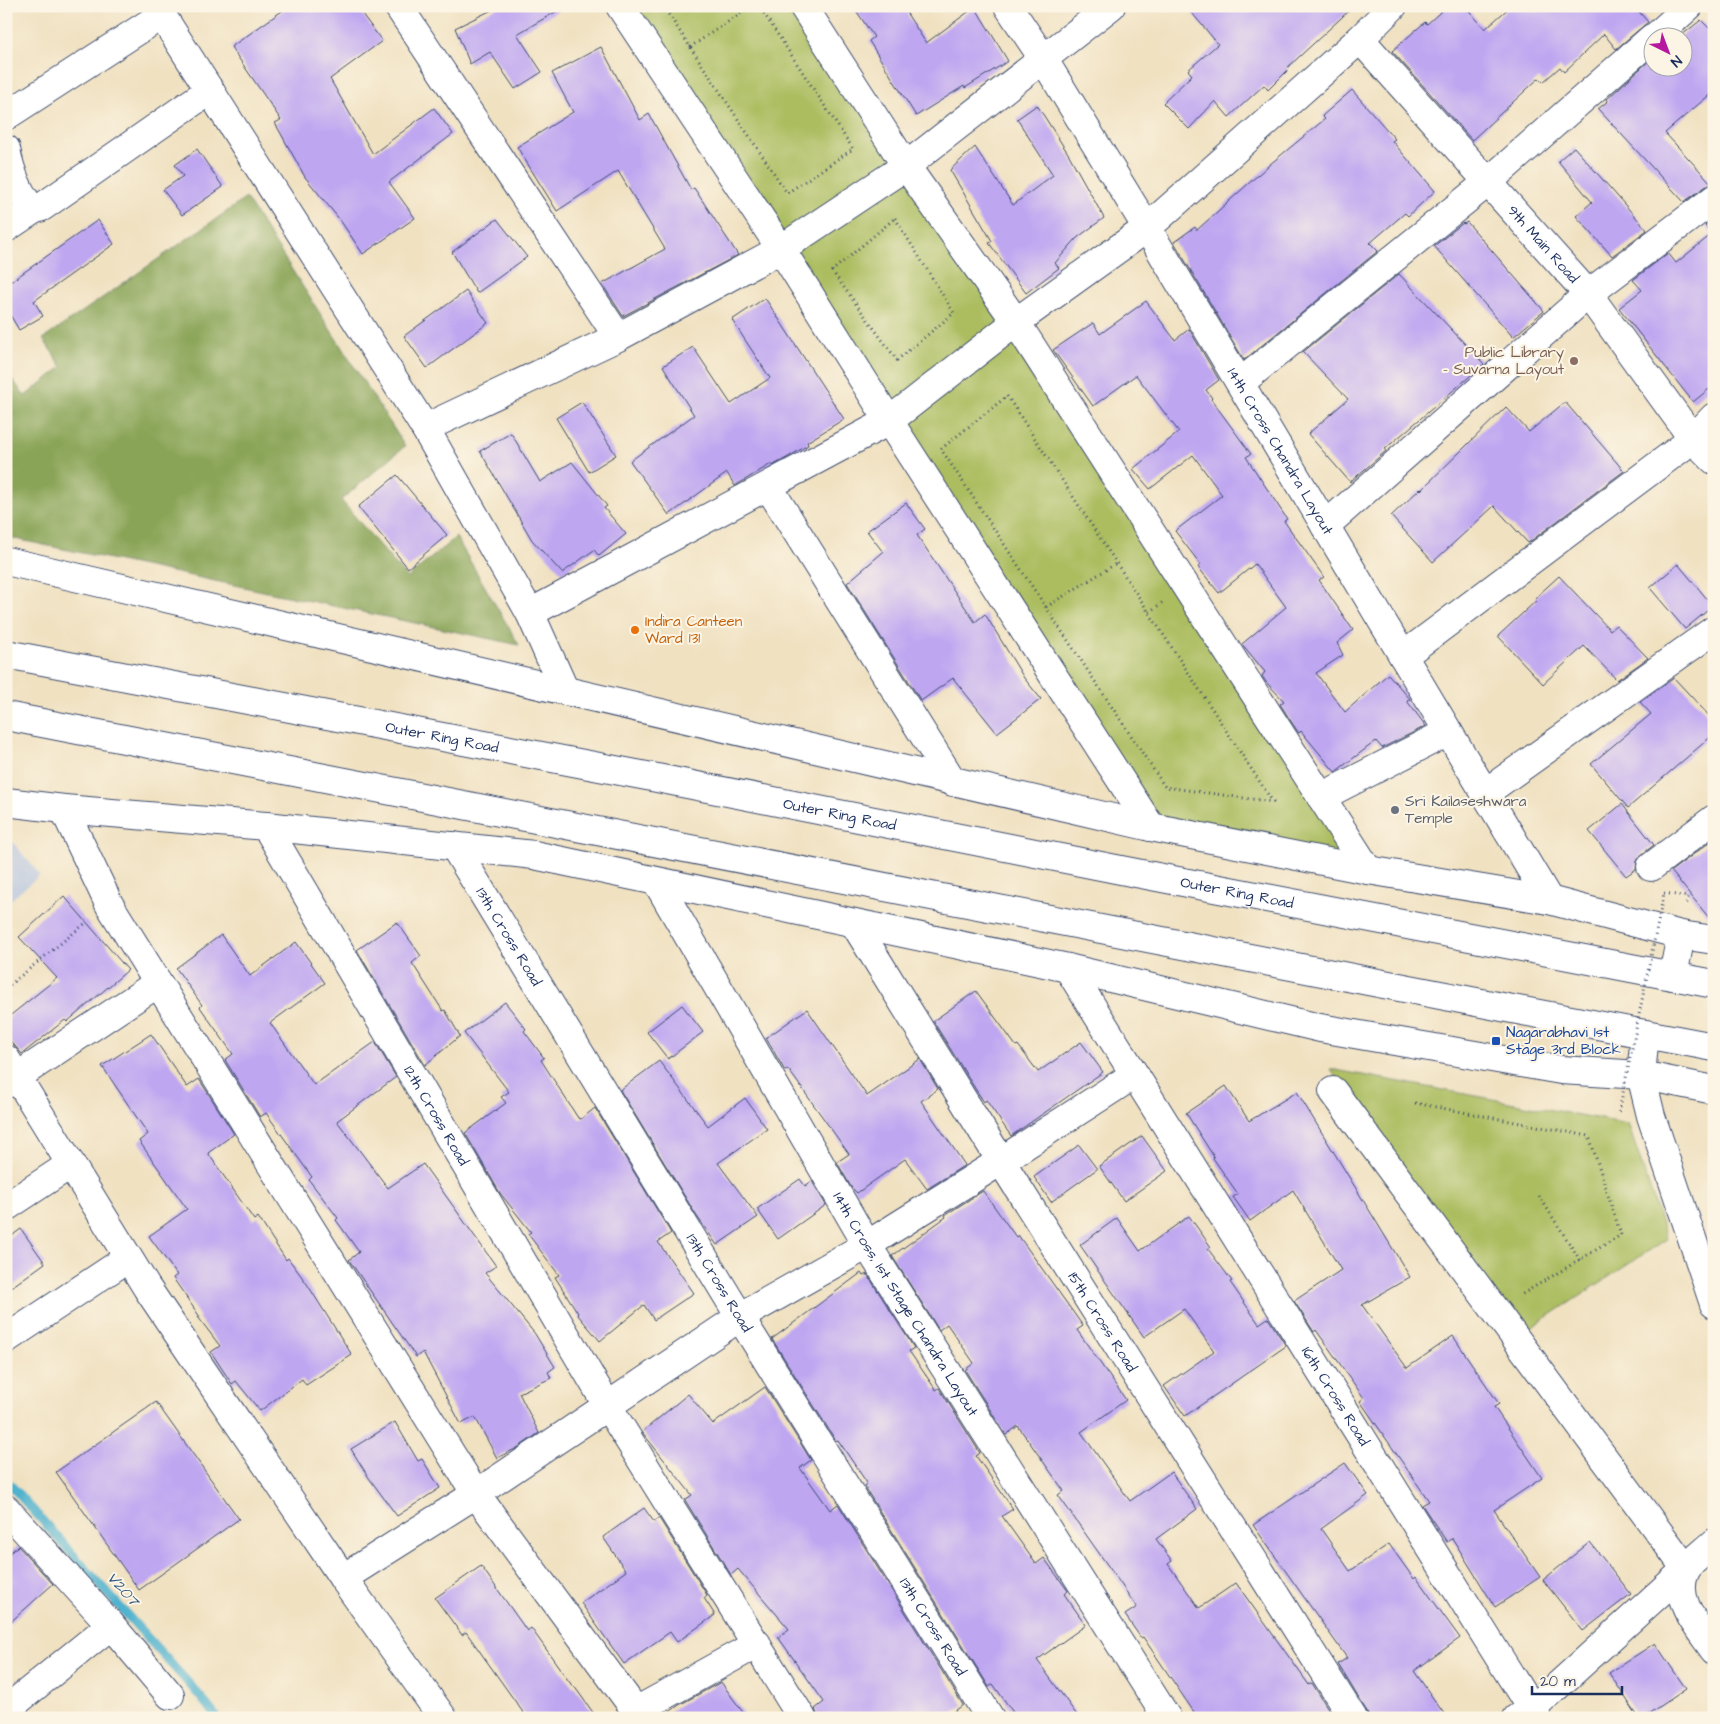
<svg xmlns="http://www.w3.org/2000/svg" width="1720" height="1724" font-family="'Architects Daughter',sans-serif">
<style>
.industrial{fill:#b8c5de}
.green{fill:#acbd60;stroke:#64765f}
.forest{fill:#89a456;stroke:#526a5a}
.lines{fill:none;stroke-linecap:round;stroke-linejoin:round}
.stream{stroke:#50b2ce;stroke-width:9}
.building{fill:#bea6f1}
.street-casing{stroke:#3b4a6d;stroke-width:30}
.secondary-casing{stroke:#3b4a6d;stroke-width:30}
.highway-casing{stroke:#3b4a6d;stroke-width:30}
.path{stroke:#3b4a6d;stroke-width:3;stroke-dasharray:1 4;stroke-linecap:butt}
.street{stroke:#fff;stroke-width:28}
.secondary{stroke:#fff;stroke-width:28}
.highway{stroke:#fff;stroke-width:28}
.path-bridge{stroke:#3b4a6d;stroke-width:3;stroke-dasharray:1 4;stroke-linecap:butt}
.education-dot{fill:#8d6e63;stroke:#fcf5e5;stroke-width:2}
.food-dot{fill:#e8710a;stroke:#fcf5e5;stroke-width:2}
.worship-dot{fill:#6b7280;stroke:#fcf5e5;stroke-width:2}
.transit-dot{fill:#1a4fb4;stroke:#fcf5e5;stroke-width:2}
.labels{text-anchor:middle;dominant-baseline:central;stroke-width:4;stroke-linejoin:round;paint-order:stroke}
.street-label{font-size:15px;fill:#1b2f5e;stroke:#fcf5e5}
.education-label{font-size:15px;fill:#785e54;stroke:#fcf5e5;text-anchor:end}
.food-label{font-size:15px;fill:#c56008;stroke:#fcf5e5;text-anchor:start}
.worship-label{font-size:15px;fill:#5b616d;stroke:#fcf5e5;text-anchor:start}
.transit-label{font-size:15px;fill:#164399;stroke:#fcf5e5;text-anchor:start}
.water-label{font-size:16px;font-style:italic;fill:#2b5680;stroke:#fcf5e5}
</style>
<rect width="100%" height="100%" fill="#fcf5e5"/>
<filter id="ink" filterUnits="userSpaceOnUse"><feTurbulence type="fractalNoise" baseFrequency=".02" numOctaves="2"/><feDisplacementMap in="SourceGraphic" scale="10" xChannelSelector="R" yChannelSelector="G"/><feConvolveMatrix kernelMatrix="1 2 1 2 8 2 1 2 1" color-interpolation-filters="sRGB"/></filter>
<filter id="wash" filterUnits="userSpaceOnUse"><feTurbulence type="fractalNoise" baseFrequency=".0096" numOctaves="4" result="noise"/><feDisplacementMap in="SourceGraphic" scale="20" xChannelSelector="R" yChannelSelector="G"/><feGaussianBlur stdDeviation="1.12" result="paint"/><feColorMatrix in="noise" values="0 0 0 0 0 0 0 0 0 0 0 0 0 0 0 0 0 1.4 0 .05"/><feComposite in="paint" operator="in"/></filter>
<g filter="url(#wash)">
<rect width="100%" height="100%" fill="#f0e1c1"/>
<!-- industrial -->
<path class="industrial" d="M 6,834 L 40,875 L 6,904 Z"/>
<!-- green -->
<g class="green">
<path d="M 620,6 L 803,6 L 1368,870 L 1151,827 Z"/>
<path d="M 1330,1069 L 1628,1124 L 1667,1239 L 1523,1333 Z"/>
</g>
<!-- forest -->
<path class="forest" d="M 246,198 L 405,446 L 341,500 L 407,578 L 456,537 L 519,645 L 6,537 L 6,371 L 25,396 L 62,367 L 43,339 Z"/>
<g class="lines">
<!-- stream -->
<path class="stream" d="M 6,1480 L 199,1695 L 217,1718"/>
</g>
<g id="blocks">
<!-- building -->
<g class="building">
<path d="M 289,6 L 356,6 L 382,41 L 330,79 L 373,154 L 434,108 L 453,134 L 389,182 L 415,218 L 363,254 L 340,220 L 305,177 L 275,123 L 281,120 L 231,47 Z"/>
<path d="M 500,6 L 566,6 L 517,34 L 542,72 L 515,89 L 490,52 L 470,64 L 455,28 Z"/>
<path d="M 853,6 L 902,6 L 926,43 L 975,7 L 1008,61 L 965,88 L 964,86 L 916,116 L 869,41 L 874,37 Z"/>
<path d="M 1186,6 L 1354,6 L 1286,69 L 1287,71 L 1268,90 L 1264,85 L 1229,117 L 1215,101 L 1189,129 L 1163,103 L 1192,75 L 1188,70 L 1218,44 Z"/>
<path d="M 1447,6 L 1465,6 L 1485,29 L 1511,6 L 1634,6 L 1648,22 L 1616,49 L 1604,34 L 1564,72 L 1560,67 L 1543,82 L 1539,78 L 1472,140 L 1392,51 L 1425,22 L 1427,24 Z"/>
<path d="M 1701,20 L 1714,33 L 1714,91 L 1665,133 L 1712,184 L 1705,187 L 1684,202 L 1598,109 L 1608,101 L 1607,99 L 1652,58 L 1652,68 L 1682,68 L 1682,35 Z"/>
<path d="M 601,47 L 640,120 L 649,114 L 691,190 L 694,188 L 738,255 L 623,316 L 602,284 L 665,249 L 618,171 L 557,211 L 517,147 L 573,112 L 552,73 Z"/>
<path d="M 1352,90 L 1395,139 L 1392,141 L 1435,191 L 1408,216 L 1405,213 L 1370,243 L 1378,251 L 1244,360 L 1174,242 L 1195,227 L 1197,230 L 1269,165 L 1325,119 L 1322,116 Z"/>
<path d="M 1037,105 L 1069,155 L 1104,218 L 1077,238 L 1055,263 L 1059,268 L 1026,293 L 989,243 L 992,241 L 950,170 L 975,147 L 1013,205 L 1053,175 L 1017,119 Z"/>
<path d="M 1574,147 L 1647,230 L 1612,256 L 1576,216 L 1592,202 L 1558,161 Z"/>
<path d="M 197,149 L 223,187 L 182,215 L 163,190 L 183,176 L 175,165 Z"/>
<path d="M 497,219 L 527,257 L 477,293 L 452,252 Z"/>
<path d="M 1714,219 L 1714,385 L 1693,402 L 1619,308 L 1642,290 L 1633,280 L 1668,253 L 1676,263 L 1712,234 L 1705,226 Z"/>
<path d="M 98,220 L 114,244 L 34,301 L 43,316 L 19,330 L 6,308 L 6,285 Z"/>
<path d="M 1467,222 L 1544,311 L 1513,337 L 1434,246 L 1463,223 L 1464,224 Z"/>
<path d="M 1399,274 L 1484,364 L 1385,449 L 1386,451 L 1350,482 L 1308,434 L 1348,399 L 1303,352 Z"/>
<path d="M 466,291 L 488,323 L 427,368 L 404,336 Z"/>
<path d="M 765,298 L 844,419 L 807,442 L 808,445 L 790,456 L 772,466 L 771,464 L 735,486 L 727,473 L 669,515 L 630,461 L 694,415 L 663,366 L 693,347 L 731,404 L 770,378 L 732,320 Z"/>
<path d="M 1146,301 L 1175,340 L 1189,329 L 1219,380 L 1206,390 L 1212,398 L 1211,399 L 1251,454 L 1246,457 L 1287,519 L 1284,521 L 1324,577 L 1319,580 L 1353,630 L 1337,643 L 1343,655 L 1316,673 L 1345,712 L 1388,674 L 1410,699 L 1407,701 L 1426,726 L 1382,748 L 1376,741 L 1335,772 L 1301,731 L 1299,733 L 1296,729 L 1280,704 L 1284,701 L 1266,682 L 1262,676 L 1265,672 L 1242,644 L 1286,607 L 1255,564 L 1219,593 L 1198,567 L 1201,565 L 1175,531 L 1222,495 L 1193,455 L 1150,489 L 1133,469 L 1179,432 L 1136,375 L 1093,406 L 1053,350 L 1093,323 L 1100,334 Z"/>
<path d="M 582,402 L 616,455 L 589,472 L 556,418 Z"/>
<path d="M 1565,402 L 1624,471 L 1528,543 L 1494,506 L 1433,562 L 1391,516 L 1420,489 L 1421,490 L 1506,407 L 1529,432 Z"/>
<path d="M 511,433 L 540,482 L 572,462 L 607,506 L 604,508 L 626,534 L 599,556 L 594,550 L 562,573 L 532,540 L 480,451 Z"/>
<path d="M 397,475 L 447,535 L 408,568 L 358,507 Z"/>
<path d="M 906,503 L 925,529 L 917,535 L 975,622 L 985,614 L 1024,678 L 1041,699 L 997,733 L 953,678 L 921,701 L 847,583 L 883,552 L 867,531 Z"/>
<path d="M 1678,564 L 1713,606 L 1685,629 L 1650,588 Z"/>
<path d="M 1559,576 L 1610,630 L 1616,625 L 1648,658 L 1617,680 L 1584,646 L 1543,684 L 1498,636 L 1537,600 L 1535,598 Z"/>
<path d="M 1674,678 L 1714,721 L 1714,734 L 1628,808 L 1591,764 L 1651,714 L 1640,702 Z"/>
<path d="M 1622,804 L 1654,845 L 1641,855 L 1637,861 L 1636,869 L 1626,876 L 1589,831 Z"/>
<path d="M 1714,839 L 1714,924 L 1671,871 Z"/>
<path d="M 64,896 L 128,970 L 67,1022 L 65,1020 L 22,1054 L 6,1036 L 6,1019 L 57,978 L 19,937 Z"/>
<path d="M 397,922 L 421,956 L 412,963 L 443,1011 L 445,1010 L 460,1036 L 425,1065 L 357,950 Z"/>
<path d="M 221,935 L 250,976 L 296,942 L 325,983 L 270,1023 L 314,1085 L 375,1042 L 396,1077 L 337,1121 L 388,1188 L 423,1164 L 496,1266 L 485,1273 L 535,1334 L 555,1367 L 548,1372 L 551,1378 L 519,1393 L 539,1433 L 519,1447 L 497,1458 L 475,1417 L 461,1424 L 423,1352 L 416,1357 L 349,1260 L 359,1252 L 336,1220 L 338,1218 L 309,1180 L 312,1177 L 266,1113 L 260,1117 L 225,1060 L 233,1054 L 200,1007 L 202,1005 L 176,968 Z"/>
<path d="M 976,991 L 1016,1046 L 1018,1045 L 1038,1072 L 1081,1042 L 1103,1072 L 1011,1136 L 986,1100 L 984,1102 L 976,1090 L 933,1021 Z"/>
<path d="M 505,1002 L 526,1029 L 524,1031 L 544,1058 L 541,1060 L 578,1118 L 581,1119 L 595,1108 L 671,1233 L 658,1242 L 694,1293 L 654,1320 L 644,1305 L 600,1341 L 577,1314 L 578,1313 L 555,1277 L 559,1275 L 528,1234 L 531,1232 L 500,1193 L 465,1133 L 506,1103 L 501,1097 L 509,1092 L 464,1033 Z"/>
<path d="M 682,1005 L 703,1032 L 668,1059 L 647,1032 Z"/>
<path d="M 807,1009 L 867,1096 L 920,1059 L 938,1089 L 921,1101 L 965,1165 L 927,1189 L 905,1159 L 857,1193 L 851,1187 L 837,1162 L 849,1154 L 788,1069 L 785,1071 L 766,1038 Z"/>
<path d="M 151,1034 L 187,1087 L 199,1079 L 234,1134 L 208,1153 L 254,1220 L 258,1217 L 286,1260 L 288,1258 L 307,1284 L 352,1355 L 306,1385 L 302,1379 L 260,1411 L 236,1381 L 232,1384 L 211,1352 L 220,1346 L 198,1317 L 200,1317 L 173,1278 L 177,1275 L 149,1236 L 187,1209 L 139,1141 L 148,1134 L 102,1066 Z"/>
<path d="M 659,1061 L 708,1126 L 745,1098 L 767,1129 L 718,1163 L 758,1217 L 717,1245 L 696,1215 L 620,1090 Z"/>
<path d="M 1226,1086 L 1249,1121 L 1297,1092 L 1410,1277 L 1362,1305 L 1407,1368 L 1453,1336 L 1499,1404 L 1494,1407 L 1542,1478 L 1494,1510 L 1540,1577 L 1495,1607 L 1452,1538 L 1447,1542 L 1430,1517 L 1422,1505 L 1429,1501 L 1360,1401 L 1364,1398 L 1316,1330 L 1314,1332 L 1294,1301 L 1341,1270 L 1293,1190 L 1250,1221 L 1233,1197 L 1238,1194 L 1213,1158 L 1214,1157 L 1186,1113 Z"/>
<path d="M 1142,1136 L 1167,1171 L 1124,1201 L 1099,1166 Z"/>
<path d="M 1079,1145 L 1097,1169 L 1051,1202 L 1034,1177 Z"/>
<path d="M 800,1179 L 805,1186 L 812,1181 L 826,1205 L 778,1239 L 757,1209 Z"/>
<path d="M 983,1191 L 1016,1237 L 1018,1235 L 1083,1326 L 1077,1330 L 1126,1400 L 1081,1432 L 1130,1501 L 1171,1472 L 1197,1509 L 1156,1539 L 1172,1561 L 1168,1564 L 1199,1608 L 1236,1583 L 1309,1685 L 1312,1683 L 1334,1718 L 1198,1718 L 1143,1637 L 1141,1638 L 1125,1615 L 1137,1607 L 1058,1495 L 1064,1491 L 1018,1426 L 1006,1435 L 965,1370 L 974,1363 L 947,1324 L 939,1330 L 892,1256 L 946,1217 L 945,1215 Z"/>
<path d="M 1189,1216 L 1211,1247 L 1208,1249 L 1232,1281 L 1230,1282 L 1259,1324 L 1268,1318 L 1286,1346 L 1185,1416 L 1164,1386 L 1214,1351 L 1184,1309 L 1144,1337 L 1080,1245 L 1117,1218 L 1140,1251 Z"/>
<path d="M 21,1229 L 45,1263 L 6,1291 L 6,1240 Z"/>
<path d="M 861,1273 L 863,1276 L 867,1274 L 914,1348 L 909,1351 L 936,1390 L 939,1388 L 980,1453 L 976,1456 L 1013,1509 L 1002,1516 L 1036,1564 L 1044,1558 L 1068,1591 L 1064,1594 L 1086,1625 L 1037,1660 L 1079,1718 L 1017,1718 L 993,1684 L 989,1687 L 864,1486 L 867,1483 L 838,1440 L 836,1441 L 772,1339 Z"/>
<path d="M 765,1387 L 811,1460 L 800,1468 L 830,1510 L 838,1504 L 963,1705 L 945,1718 L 818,1718 L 815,1709 L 824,1702 L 778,1637 L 789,1629 L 738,1569 L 731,1575 L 685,1500 L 692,1495 L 642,1432 L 688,1394 L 713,1424 Z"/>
<path d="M 156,1402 L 239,1519 L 139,1590 L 56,1472 Z"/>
<path d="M 395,1422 L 418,1461 L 422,1459 L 440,1488 L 397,1516 L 369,1478 L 351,1449 Z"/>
<path d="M 1345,1463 L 1368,1495 L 1321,1529 L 1350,1571 L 1389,1544 L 1414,1579 L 1416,1577 L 1460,1638 L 1414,1671 L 1447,1718 L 1369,1718 L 1366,1710 L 1338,1664 L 1347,1658 L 1253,1525 Z"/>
<path d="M 644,1508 L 654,1522 L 659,1518 L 707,1595 L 704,1598 L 715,1615 L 677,1642 L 670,1632 L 624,1664 L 581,1603 L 626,1571 L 603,1537 Z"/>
<path d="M 1590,1542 L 1631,1594 L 1583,1631 L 1543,1580 Z"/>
<path d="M 18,1546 L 53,1584 L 6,1626 L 6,1556 Z"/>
<path d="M 481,1566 L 527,1631 L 531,1628 L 573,1687 L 574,1686 L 597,1718 L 527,1718 L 466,1632 L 462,1635 L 435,1598 Z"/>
<path d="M 1655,1643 L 1686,1689 L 1643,1718 L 1639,1718 L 1609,1673 Z"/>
<path d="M 721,1682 L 747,1718 L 661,1718 L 679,1705 Z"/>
</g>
</g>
</g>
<g filter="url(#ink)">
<use href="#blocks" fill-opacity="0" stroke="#3b4a6d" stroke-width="1"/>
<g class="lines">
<defs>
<g id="street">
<path d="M 156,6 L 425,428 L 530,613 L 889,421 L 1016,322 L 1147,228 L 1360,39 L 1393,6"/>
<path d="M 398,6 L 618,337"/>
<path d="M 620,6 L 781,249 L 889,421 L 1151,827"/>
<path d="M 803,6 L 906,166 L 1016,322 L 1368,870"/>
<path d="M 1654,38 L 1689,6"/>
<path id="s1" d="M 1360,39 L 1588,294 L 1693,439 L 1714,460"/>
<path d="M 6,116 L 162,15"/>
<path d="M 6,149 C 10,170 19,194 33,210"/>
<path d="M 6,228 L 33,210 L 42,207 L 210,90"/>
<path d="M 1240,383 L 1488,182 L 1652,38"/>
<path d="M 425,428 L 618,337 L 781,249 L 906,166 L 1111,6"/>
<path d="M 768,486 L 953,782"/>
<path d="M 1325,526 L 1588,294 L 1714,199"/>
<path d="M 530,613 L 565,691"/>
<path d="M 1403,656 L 1693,439 L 1714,417"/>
<path d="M 1485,793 L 1714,630"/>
<path d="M 1321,797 L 1448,732"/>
<path d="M 64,809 L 109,904 L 476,1494 L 636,1711 L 757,1644"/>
<path id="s2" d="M 266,826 L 607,1405 L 802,1718"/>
<path id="s3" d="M 454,846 L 740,1317 L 990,1718"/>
<path d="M 1651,867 L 1714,819"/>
<path id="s4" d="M 657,882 L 867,1245 L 1167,1718"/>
<path id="s5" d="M 854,923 L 1001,1161 L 1353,1718"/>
<path id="s6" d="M 1068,968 L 1537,1718"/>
<path d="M 6,1059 L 147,1288 L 343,1578 L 443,1718"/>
<path d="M 6,1084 L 158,983"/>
<path d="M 1333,1091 L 1686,1569 L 1532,1709 L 1517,1718"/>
<path d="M 6,1207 L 71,1164"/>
<path d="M 6,1339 L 128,1258"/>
<path d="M 6,1509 L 111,1625 L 170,1695"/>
<path d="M 343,1578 L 476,1494 L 740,1317 L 867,1245 L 1001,1161 L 1134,1075"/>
<path d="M 6,1710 L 111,1625"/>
</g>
<g id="secondary">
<path id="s7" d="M 1008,6 L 1044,60 L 1147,228 L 1549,900"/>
<path d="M 6,561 L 1151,827 L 1368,870 L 1549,900 L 1681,935 L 1714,940"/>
<path d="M 6,802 L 64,809 L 266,826 L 534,855 L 1068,968 L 1320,1028 L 1561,1070 L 1641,1075 L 1714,1090"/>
<path d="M 1645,1034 L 1641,1075 L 1651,1116 L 1714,1304"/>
<path d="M 1714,1543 C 1707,1550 1690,1562 1686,1570 C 1671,1599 1699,1628 1714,1650"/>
</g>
<g id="highway">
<path id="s8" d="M 6,654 L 652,777 L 1131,872 L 1714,984"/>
<path d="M 6,716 L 1502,1007 L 1714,1047"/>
<path d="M 1673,976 L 1681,935"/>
</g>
</defs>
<!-- street casing -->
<use href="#street" class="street-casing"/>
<!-- secondary casing -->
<use href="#secondary" class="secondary-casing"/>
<!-- highway casing -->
<use href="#highway" class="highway-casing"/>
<!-- path -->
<g class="path">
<path d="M 663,6 L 787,193 L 853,149 L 759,6"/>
<path d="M 690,47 L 752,6"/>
<path d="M 895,218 L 954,313 L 897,360 L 832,271 Z"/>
<path d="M 1007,396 L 1273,802 L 1165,787 L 941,449 Z"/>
<path d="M 1046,607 L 1117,563"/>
<path d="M 1149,612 L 1163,602"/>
<path d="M 1664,893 L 1688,897 L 1686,907"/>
<path d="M 6,988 L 87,922"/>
<path d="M 1415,1103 L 1589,1136 L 1621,1235 L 1519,1296"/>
<path d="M 1539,1196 L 1580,1260"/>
</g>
<!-- street -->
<use href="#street" class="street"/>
<!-- secondary -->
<use href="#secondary" class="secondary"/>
<!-- highway -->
<use href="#highway" class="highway"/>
<!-- path-bridge -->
<path class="path-bridge" d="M 1619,1112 L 1664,893"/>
</g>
</g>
<!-- markers -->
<circle class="education-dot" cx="1574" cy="361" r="5"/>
<circle class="food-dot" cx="635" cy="630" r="5"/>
<circle class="worship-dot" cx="1395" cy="810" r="5"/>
<rect class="transit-dot" x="1491" y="1036" width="10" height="10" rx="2.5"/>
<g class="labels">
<!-- street labels -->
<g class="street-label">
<text stroke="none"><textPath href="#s1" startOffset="275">9th Main Road</textPath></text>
<text stroke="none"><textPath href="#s7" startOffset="522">14th Cross Chandra Layout</textPath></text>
<text stroke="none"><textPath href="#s8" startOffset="444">Outer Ring Road</textPath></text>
<text stroke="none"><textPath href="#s8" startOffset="849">Outer Ring Road</textPath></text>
<text stroke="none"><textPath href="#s8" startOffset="1254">Outer Ring Road</textPath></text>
<text stroke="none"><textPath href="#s3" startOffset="106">13th Cross Road</textPath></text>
<text stroke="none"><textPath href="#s2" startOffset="336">12th Cross Road</textPath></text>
<text stroke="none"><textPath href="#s3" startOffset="511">13th Cross Road</textPath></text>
<text stroke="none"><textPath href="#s4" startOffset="490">14th Cross, 1st Stage Chandra Layout</textPath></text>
<text stroke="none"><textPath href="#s5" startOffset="470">15th Cross Road</textPath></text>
<text stroke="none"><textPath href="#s6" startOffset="505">16th Cross Road</textPath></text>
<text stroke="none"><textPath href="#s3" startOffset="916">13th Cross Road</textPath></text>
</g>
<!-- education labels -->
<g class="education-label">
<text x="1564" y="352">Public Library<tspan x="1564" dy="17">- Suvarna Layout</tspan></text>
</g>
<!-- food labels -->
<g class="food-label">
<text x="645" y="621">Indira Canteen<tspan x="645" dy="17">Ward 131</tspan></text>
</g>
<!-- worship labels -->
<g class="worship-label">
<text x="1405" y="801">Sri Kailaseshwara<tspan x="1405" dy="17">Temple</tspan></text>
</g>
<!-- transit labels -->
<g class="transit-label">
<text x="1506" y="1032">Nagarabhavi 1st<tspan x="1506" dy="17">Stage 3rd Block</tspan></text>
</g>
<!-- water labels -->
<g class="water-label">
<text transform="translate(123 1589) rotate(48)">V207</text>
</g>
</g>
<!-- margin -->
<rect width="1720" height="1724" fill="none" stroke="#fcf5e5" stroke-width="25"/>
<!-- north arrow -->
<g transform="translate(1668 52) rotate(138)"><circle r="24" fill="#fcf5e5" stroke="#a2a6af"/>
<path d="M0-4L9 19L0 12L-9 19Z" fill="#b5179e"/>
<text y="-8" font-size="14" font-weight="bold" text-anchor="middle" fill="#1b2f5e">N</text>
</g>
<!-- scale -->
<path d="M1532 1686v8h90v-8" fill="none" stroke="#1b2f5e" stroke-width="2.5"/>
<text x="1540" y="1686" font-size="15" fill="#1b2f5e" stroke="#fcf5e5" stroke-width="4" paint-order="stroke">20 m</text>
</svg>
